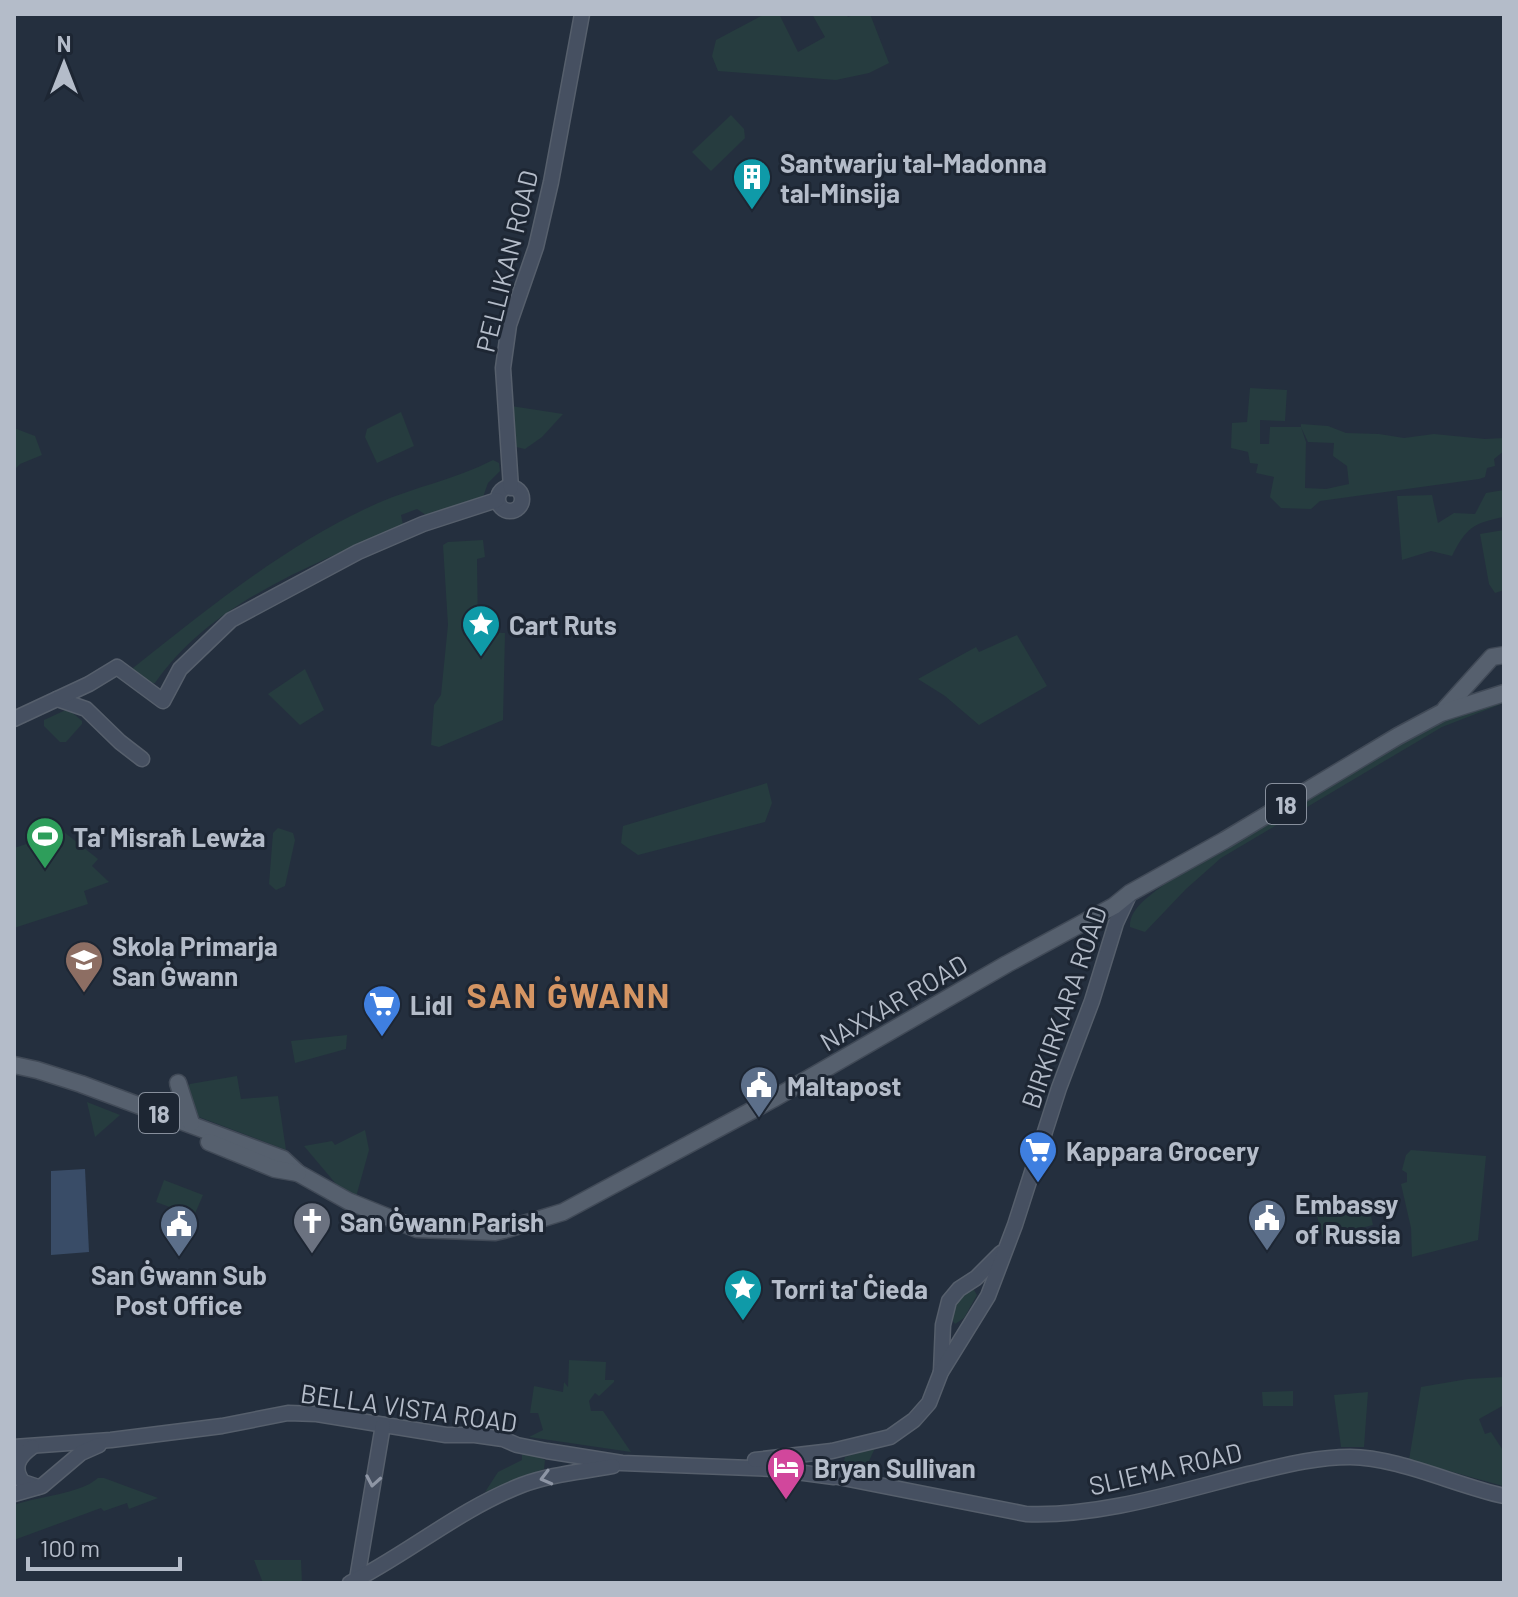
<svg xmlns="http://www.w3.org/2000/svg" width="1518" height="1597" font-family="Barlow,sans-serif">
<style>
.green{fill:#263c3f;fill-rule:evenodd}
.water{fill:#394c67}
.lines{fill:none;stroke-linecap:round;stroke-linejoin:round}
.secondary-casing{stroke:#565f6c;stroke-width:17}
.primary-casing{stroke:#414a57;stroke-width:19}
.secondary{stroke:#465061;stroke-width:14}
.primary{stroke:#56606e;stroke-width:16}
.oneway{stroke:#8e96a5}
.labels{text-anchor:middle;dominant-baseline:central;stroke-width:6;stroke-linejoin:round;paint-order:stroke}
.shield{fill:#1d2633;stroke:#878f9c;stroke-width:2}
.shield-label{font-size:24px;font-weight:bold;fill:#b4bcc9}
.poi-label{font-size:26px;font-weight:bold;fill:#b4bcc9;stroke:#1d2633;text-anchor:start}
.street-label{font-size:26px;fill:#b4bcc9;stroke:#1d2633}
.district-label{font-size:34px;font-weight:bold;letter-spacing:2px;fill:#d59563;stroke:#1d2633}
</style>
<rect width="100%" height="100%" fill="#242f3e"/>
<!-- green -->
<g class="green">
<path d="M 765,14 L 779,14 L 798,52 L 825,37 L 812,14 L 846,14 L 848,17 L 855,14 L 870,14 L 889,63 L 869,73 L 836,80 L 718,71 L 712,56 L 716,40 Z"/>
<path d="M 731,115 L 744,129 L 745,138 L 711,171 L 692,152 Z"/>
<path d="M 1250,388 L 1287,390 L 1285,421 L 1260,420 L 1260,444 L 1269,444 L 1270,427 L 1301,427 L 1301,424 L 1328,426 L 1346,433 L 1379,434 L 1404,438 L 1434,434 L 1485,439 L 1504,438 L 1504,451 L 1494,459 L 1495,466 L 1487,468 L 1485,477 L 1479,479 L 1320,501 L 1311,509 L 1281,508 L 1270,497 L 1274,477 L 1256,473 L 1258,464 L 1250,463 L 1248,452 L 1231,448 L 1232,423 L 1247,422 ZM 1301,427 L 1308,442 L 1334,443 L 1333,456 L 1347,466 L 1349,484 L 1326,489 L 1305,488 L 1306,442 Z"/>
<path d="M 511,406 L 563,414 L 542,437 L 525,449 L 516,447 Z"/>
<path d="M 401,412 L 414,446 L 377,463 L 365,437 L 367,429 Z"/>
<path d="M 14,428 L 35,436 L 42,455 L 20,464 L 14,470 Z"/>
<path d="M 493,460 L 499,463 L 500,471 L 488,483 L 483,497 L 426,515 L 417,509 L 401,515 L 403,525 C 314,565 213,600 155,683 L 150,683 L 136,675 L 133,668 C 210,607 288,543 378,503 C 415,487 456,479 493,460 Z"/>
<path d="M 1504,490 L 1504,517 C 1473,523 1466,528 1452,556 L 1431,551 L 1402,560 L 1397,496 L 1432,495 L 1438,523 L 1454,513 L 1475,514 L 1486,493 Z"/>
<path d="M 1504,530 L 1504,590 L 1495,593 L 1489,584 L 1480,534 Z"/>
<path d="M 483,540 L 485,557 L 477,559 L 478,632 L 505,633 L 503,720 L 439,747 L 431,745 L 434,705 L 441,695 L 448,625 L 443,545 L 448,542 Z"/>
<path d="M 1017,635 L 1047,686 L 979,725 L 945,696 L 918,679 L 976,647 L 979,652 Z"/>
<path d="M 305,669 L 324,710 L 300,725 L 268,694 Z"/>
<path d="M 1504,696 L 1504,703 L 1442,727 L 1221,858 L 1186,889 L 1145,932 L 1130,927 C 1129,907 1153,894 1167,882 L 1439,721 Z"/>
<path d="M 68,709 L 82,721 L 82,724 L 66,742 L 60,742 L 44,726 L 44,720 Z"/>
<path d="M 767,783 L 772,803 L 765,822 L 638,855 L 621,843 L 623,826 Z"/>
<path d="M 278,828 L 293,833 L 295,840 L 285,886 L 276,890 L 269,884 L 273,833 Z"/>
<path d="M 64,832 L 98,859 L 92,866 L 109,882 L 84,891 L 88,904 L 14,928 L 14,848 Z"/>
<path d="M 347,1035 L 346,1049 L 295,1063 L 291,1041 Z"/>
<path d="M 237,1076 L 241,1099 L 278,1096 L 286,1150 L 199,1117 L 189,1105 L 187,1088 L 190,1084 Z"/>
<path d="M 87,1102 L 120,1115 L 95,1137 Z"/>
<path d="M 365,1130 L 369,1150 L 356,1197 L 342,1191 L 304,1146 L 332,1141 L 335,1145 Z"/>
<path d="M 1411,1150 L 1486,1156 L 1478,1240 L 1412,1257 L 1411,1228 L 1401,1184 L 1407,1182 L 1407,1173 L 1402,1170 L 1406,1155 Z"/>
<path d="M 164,1180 L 203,1195 L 194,1216 L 156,1202 Z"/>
<path d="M 1367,1199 L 1373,1225 L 1323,1238 L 1316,1212 Z"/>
<path d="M 967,1290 L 974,1290 L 977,1295 L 964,1318 L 955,1324 L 950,1317 L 954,1306 Z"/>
<path d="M 569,1360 L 606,1362 L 605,1380 L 614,1380 L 614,1382 L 599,1396 L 595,1393 L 589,1401 L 591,1411 L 603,1411 L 631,1452 L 529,1437 L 543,1430 L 538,1413 L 530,1413 L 534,1386 L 563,1392 L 564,1382 L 568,1387 Z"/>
<path d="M 1504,1377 L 1504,1405 L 1479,1419 L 1485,1434 L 1491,1432 L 1504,1452 L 1503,1486 L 1409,1460 L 1421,1387 L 1468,1379 Z"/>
<path d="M 1293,1391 L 1293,1406 L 1263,1406 L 1262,1392 Z"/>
<path d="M 1368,1392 L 1364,1447 L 1341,1447 L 1334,1395 Z"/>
<path d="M 875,1448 L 869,1461 L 871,1473 L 848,1468 L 843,1464 L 845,1457 Z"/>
<path d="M 522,1454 L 536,1456 L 545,1460 L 544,1469 L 485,1492 L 498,1472 L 522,1460 Z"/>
<path d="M 98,1478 L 104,1478 L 158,1498 L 129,1509 L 127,1503 L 104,1511 L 101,1508 L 14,1540 L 14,1505 C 39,1496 80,1494 98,1478 Z"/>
<path d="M 254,1560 L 301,1560 L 302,1583 L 263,1583 Z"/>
</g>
<!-- water -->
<path class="water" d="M 85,1169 L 89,1252 L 51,1255 L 51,1171 Z"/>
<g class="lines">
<defs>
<g id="secondary">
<circle cx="510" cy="499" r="12"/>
<path d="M 511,488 L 503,368 L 509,325 L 536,247 L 551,182 L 582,14"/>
<path d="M 57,699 L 86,709 L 120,742 L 142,759"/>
<path d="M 14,719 L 89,684 L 117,667 L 163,701 L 180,669 L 231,620 L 358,552 L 423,524 L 497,500"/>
<path d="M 941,1372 L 943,1325 L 949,1301 L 959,1289 L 976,1278 L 1001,1253"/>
<path d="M 14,1447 L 111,1440 L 222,1426 L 288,1413 L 317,1414 L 446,1435 L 475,1435 L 503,1439 L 517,1445 L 547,1451 L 622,1463 L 774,1469 L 834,1477"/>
<path d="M 32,1447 C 18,1457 12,1468 23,1482 L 38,1487"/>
<path d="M 755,1460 L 832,1451 L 890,1437 L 914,1420 L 929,1403 L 941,1372 L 988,1296 L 1015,1225 L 1059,1088 L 1092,1001 L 1116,923 L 1130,893"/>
<path d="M 828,1475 L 1026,1514 C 1100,1517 1177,1492 1248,1474 C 1282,1466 1315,1457 1350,1457 C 1397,1457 1457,1486 1504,1496"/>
<path d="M 14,1494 L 42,1486 L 81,1453 L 99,1445"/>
<path d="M 357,1579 L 383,1425"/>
<path d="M 350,1583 C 409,1553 460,1509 522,1485 C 552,1474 582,1472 613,1466"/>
</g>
<g id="primary">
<path d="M 1445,709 L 1492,657 L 1504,655"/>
<path d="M 14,1065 L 37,1070 L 81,1084 L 283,1159 L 298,1173 L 348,1201 L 417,1229 L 495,1232 L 504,1230 L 563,1212 L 773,1099 L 1007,964 L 1114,906 L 1130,893 L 1225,840 L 1398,736 L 1441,713 L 1504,693"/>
<path d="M 178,1083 L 191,1123"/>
<path d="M 209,1142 L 275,1169 L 298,1173"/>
</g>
</defs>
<!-- secondary casing -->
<use href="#secondary" class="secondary-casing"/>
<!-- primary casing -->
<use href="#primary" class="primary-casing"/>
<!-- secondary -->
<use href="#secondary" class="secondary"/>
<!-- primary -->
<use href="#primary" class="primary"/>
</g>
<!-- one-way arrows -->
<defs><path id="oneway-chevron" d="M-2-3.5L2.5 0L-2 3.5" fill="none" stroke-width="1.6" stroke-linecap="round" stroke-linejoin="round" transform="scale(2)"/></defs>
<g class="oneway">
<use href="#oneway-chevron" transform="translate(546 1478) rotate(165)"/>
<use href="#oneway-chevron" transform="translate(373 1481) rotate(100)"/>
</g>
<!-- icons -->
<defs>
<symbol id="building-pin" viewBox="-11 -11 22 30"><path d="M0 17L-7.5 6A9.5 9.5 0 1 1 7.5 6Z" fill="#0f9aa8" stroke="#1d2633"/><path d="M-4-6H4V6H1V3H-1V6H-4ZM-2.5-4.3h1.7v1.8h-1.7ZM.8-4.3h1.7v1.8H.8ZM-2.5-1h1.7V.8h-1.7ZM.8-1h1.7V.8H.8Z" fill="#fff"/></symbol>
<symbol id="sight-pin" viewBox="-11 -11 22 30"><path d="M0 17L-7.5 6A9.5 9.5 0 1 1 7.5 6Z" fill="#0f9aa8" stroke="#1d2633"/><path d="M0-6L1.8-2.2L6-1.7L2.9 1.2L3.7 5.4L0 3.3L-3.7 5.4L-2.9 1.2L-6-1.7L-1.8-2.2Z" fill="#fff"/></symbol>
<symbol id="stadium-pin" viewBox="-11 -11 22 30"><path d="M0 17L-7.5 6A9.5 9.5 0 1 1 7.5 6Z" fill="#2e9e5b" stroke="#1d2633"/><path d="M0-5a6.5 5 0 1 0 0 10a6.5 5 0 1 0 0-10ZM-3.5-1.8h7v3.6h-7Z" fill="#fff"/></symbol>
<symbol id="school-pin" viewBox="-11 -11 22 30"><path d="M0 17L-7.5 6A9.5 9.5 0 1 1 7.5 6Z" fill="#8d6e63" stroke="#1d2633"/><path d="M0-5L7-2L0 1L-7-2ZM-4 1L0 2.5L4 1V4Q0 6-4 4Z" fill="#fff"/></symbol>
<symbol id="supermarket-pin" viewBox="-11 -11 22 30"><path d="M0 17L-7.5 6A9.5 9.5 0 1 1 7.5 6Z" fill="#3f7fe0" stroke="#1d2633"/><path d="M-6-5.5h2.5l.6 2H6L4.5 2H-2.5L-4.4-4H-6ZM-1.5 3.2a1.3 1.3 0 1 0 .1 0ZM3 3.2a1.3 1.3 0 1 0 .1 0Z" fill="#fff"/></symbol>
<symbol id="civic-pin" viewBox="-11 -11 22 30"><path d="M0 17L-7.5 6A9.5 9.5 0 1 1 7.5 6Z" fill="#5c6f8a" stroke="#1d2633"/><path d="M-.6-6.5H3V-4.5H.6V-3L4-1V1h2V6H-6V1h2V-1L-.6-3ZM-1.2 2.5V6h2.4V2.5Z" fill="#fff"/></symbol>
<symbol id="church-pin" viewBox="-11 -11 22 30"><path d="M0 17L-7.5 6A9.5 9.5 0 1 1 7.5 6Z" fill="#6b7280" stroke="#1d2633"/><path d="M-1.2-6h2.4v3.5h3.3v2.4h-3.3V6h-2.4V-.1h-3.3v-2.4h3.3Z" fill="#fff"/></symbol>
<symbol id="hotel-pin" viewBox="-11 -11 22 30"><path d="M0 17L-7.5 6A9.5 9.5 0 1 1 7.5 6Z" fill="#d1479c" stroke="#1d2633"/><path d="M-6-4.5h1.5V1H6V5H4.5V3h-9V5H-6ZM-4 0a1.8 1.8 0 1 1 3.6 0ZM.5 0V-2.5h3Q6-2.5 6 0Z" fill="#fff"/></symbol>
</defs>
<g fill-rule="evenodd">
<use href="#building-pin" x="730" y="155" width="44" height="60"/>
<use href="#sight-pin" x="459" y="602" width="44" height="60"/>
<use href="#stadium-pin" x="23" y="814" width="44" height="60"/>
<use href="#school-pin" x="62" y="938" width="44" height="60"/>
<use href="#supermarket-pin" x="360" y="982" width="44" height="60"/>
<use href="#civic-pin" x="737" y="1063" width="44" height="60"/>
<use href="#supermarket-pin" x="1016" y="1128" width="44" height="60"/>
<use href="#civic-pin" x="1245" y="1196" width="44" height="60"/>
<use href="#church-pin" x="290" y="1199" width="44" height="60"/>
<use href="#civic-pin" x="157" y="1202" width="44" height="60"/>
<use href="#sight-pin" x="721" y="1266" width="44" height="60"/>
<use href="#hotel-pin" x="764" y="1445" width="44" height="60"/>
</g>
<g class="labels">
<!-- shield labels -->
<g class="shield">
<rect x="1266" y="784" width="40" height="40" rx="6"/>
<rect x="139" y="1093" width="40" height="40" rx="6"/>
</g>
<g class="shield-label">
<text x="1286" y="804">18</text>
<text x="159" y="1113">18</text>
</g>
<!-- poi labels -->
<g class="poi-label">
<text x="780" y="162">Santwarju tal-Madonna<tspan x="780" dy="30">tal-Minsija</tspan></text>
<text x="509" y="624">Cart Ruts</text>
<text x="73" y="836">Ta' Misraħ Lewża</text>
<text x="112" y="945">Skola Primarja<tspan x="112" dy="30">San Ġwann</tspan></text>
<text x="410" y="1004">Lidl</text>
<text x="787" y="1085">Maltapost</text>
<text x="1066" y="1150">Kappara Grocery</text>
<text x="1295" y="1203">Embassy<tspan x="1295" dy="30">of Russia</tspan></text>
<text x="340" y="1221">San Ġwann Parish</text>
<text x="179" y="1274" text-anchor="middle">San Ġwann Sub<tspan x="179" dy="30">Post Office</tspan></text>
<text x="771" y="1288">Torri ta' Ċieda</text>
<text x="814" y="1467">Bryan Sullivan</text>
</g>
<!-- street labels -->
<g class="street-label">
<text transform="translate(506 261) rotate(-76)">PELLIKAN ROAD</text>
<text transform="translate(893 1002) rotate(-30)">NAXXAR ROAD</text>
<text transform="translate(1063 1007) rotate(-71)">BIRKIRKARA ROAD</text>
<text transform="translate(409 1407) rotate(8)">BELLA VISTA ROAD</text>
<text transform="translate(1165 1468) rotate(-13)">SLIEMA ROAD</text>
</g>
<!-- district labels -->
<g class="district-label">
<text x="569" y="994">SAN ĠWANN</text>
</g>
</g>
<!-- border -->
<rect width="1518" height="1597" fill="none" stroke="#b4bcc9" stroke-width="32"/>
<!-- north arrow -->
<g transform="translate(64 64)" stroke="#1d2633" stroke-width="6" paint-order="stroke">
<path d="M0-6L14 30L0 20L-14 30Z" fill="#b4bcc9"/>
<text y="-12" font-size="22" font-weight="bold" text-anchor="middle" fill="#b4bcc9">N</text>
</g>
<!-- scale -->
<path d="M28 1557v12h152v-12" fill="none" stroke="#b4bcc9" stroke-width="4"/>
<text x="40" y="1557" font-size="24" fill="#b4bcc9" stroke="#1d2633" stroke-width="6" paint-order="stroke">100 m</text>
</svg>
